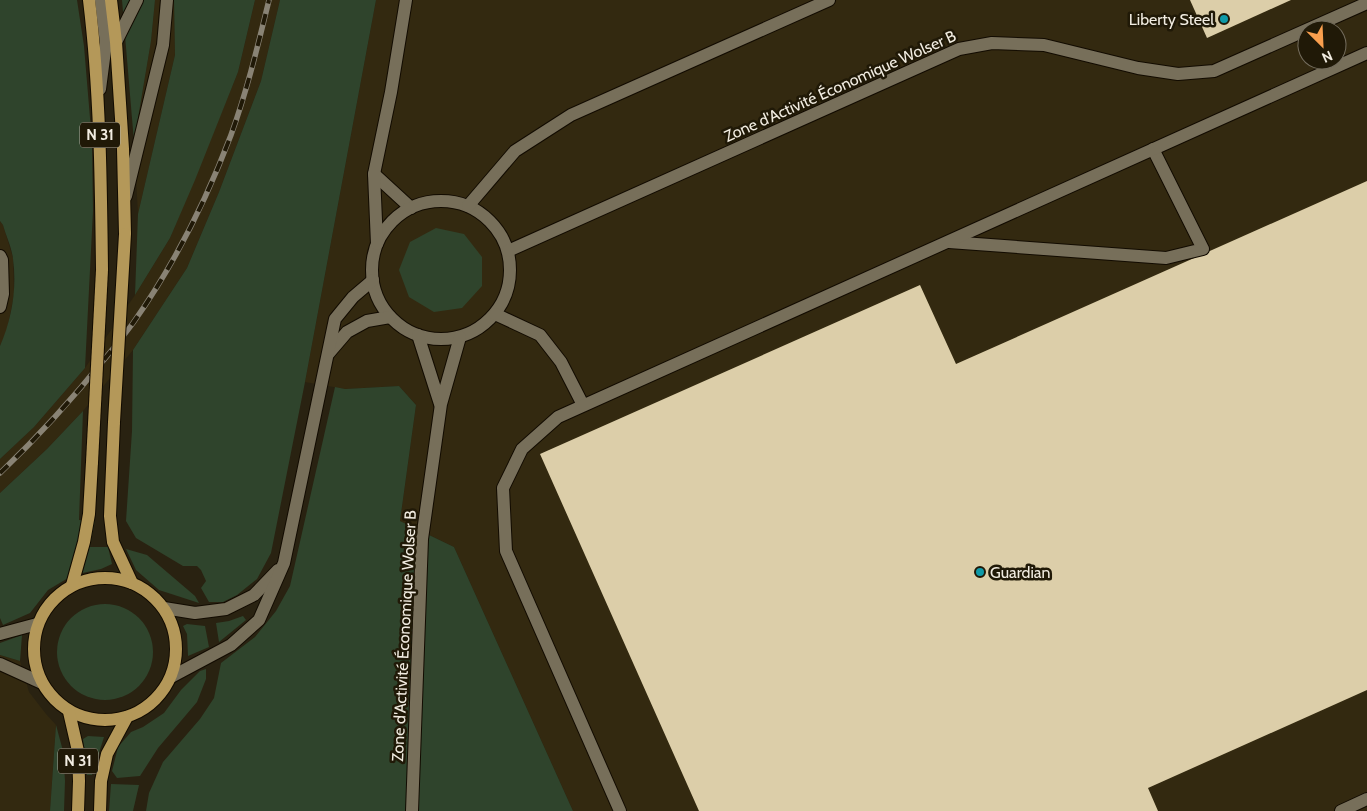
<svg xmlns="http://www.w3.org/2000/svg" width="1367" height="811" font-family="Cabin,sans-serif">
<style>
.built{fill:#332910;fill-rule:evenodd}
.green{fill:#2f442c}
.building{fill:#dccea9}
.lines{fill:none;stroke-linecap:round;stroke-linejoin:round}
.minor-casing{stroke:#120b00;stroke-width:14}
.major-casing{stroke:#120b00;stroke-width:14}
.minor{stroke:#776f5a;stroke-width:12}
.major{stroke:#b49859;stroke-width:12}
.rail-casing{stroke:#898375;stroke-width:5.5}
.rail{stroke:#201907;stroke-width:4;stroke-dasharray:11;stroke-linecap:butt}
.major-bridge-casing{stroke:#120b00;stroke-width:14;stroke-linecap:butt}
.major-bridge{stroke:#b49859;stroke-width:12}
.culture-dot{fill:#0f9aa8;stroke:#201907;stroke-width:2}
.labels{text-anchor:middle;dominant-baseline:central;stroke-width:5;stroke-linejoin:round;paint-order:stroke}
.shield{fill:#201907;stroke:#b2ada0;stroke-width:1}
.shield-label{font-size:15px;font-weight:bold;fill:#f1ece1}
.poi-label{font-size:16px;fill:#f1ece1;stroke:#201907;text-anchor:end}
.street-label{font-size:16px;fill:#f1ece1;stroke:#201907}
</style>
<rect width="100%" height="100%" fill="#292211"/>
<!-- built -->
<g class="built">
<path d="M 155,0 L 174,0 L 175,55 L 138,214 L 134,142 L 151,41 Z"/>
<path d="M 255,0 L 280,0 L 261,81 L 219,192 L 187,268 L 133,350 L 83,411 L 47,449 L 0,493 L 0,459 L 34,427 L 85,368 L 135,295 L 170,238 L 238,72 Z"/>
<path d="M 376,0 L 1367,0 L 1367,811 L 573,811 L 454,547 L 400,521 L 416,405 L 399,386 L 345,389 L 305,382 ZM 1307,30 L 1337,30 L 1337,60 L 1307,60 Z"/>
<path d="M 0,221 L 3,225 L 13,258 L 14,294 L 7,331 L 0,346 Z"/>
<path d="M 0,655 L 20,661 L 29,692 L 46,714 L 56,725 L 50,811 L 0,811 Z"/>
</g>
<!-- green -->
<g class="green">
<path d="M 0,0 L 77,0 L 84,46 L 92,142 L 93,211 L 85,368 L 34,427 L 0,459 L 0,346 C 12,319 17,288 13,259 C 12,248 6,236 3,225 L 0,221 Z"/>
<path d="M 122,0 L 155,0 L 151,41 L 134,142 Z"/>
<path d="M 174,0 L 255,0 L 238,72 L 195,180 L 170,238 L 135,295 L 138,214 L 175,55 Z"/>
<path d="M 280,0 L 376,0 L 305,382 L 271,553 L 257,579 L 237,595 L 223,602 L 209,602 L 201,588 L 206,581 L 201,570 L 197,566 L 183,566 L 136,538 L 126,521 L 132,431 L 133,350 L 187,268 L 219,192 L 261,81 Z"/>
<path d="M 436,228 L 464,234 L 482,257 L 482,286 L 462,308 L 434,312 L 409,297 L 399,270 L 410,242 Z"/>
<path d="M 399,386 L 416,405 L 400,521 L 454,547 L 573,811 L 146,811 L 149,793 L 163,762 L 200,719 L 214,698 L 221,663 L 255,637 L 276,611 L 290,586 L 335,387 L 345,389 Z"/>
<path d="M 83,411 L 79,520 L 95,521 L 90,547 L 108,547 L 112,564 L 101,569 L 73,575 L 48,590 L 30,613 L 3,625 L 0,618 L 0,493 L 47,449 Z"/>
<path d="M 126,549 L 147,555 L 195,596 L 199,603 L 159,590 L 136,570 Z"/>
<circle cx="105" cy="652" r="48"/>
<path d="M 243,616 L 246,620 L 219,642 L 216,623 L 229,621 Z"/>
<path d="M 187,624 L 205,626 L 209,647 L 188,656 L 187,634 L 183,626 Z"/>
<path d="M 22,635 L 20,661 L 0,655 L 0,643 Z"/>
<path d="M 206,669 L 206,679 L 197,702 L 158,748 L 140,776 L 117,778 L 112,771 L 118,747 L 131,732 L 143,727 L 164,713 L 181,690 L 200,671 Z"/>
<path d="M 56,725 L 63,751 L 65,781 L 64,811 L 50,811 Z"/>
<path d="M 88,736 L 104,737 L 92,775 L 87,775 L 83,739 Z"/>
<path d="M 111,784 L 139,785 L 133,811 L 109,811 Z"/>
</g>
<!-- building -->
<g class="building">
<path d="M 1190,0 L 1291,0 L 1207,38 Z"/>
<path d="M 1367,181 L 1367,690 L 1148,788 L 1158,811 L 699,811 L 540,454 L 920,285 L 956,364 Z"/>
</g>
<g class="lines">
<defs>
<g id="minor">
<path d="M 116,42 L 137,0"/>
<path d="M 100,89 L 106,43 L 101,0"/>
<path d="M 374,174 L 411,208"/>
<path d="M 126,196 L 163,45 L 167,0"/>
<circle cx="441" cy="270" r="69"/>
<path d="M 468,206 L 515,151 L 571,115 L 829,0"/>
<path d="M 949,242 L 1166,258 L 1203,249 L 1153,149"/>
<path d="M 377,244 L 374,174 L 391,92 L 406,0"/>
<path d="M 508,251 L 959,49 L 992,43 L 1044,45 L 1138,68 L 1178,74 L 1214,71 L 1367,3"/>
<path d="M 0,256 L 2,260 L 3,294 L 0,307"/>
<path d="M 495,314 L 540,335 L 561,362 L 583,405"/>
<path d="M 418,335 L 440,404"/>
<path d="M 329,353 L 347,332 L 367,321 L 390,317"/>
<path d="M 164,608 L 195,613 L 226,609 L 254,595 L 278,570"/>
<path d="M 0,634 L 37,624"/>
<path d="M 0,664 L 42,683"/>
<path d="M 171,677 L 231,645 L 259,620 L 284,563 L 335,319 L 353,297 L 373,280"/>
<path d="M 412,811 L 422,539 L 441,404 L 460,337"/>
<path d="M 620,811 L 506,551 L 503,488 L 522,449 L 558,417 L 1367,53"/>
<path d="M 1341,811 L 1367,799"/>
</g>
<g id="major">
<path d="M 89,0 C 100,90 101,180 102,270"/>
<path d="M 111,0 L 116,42 L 123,149 L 125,234"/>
<path d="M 114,422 L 110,516 L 113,542 L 132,583"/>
<circle cx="105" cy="649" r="71"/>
<path d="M 72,585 L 84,542 L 89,514 L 92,462"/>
<path d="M 69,712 L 78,751 L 79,781 L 78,811"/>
<path d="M 100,811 L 101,781 L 107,754 L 127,717"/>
</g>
</defs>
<!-- minor casing -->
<use href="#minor" class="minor-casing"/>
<!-- major casing -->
<use href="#major" class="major-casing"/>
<!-- minor -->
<use href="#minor" class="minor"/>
<!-- major -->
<use href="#major" class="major"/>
<defs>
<path id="rail" d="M 0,473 C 39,436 74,397 107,356 C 116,345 125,334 133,323 C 174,265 206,201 231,135 C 247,91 258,45 269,0"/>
</defs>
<!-- rail casing -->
<use href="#rail" class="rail-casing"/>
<!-- rail -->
<use href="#rail" class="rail"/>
<defs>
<g id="major-bridge">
<path d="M 114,422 L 125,234"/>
<path d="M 92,462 L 102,270"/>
</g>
</defs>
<!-- major-bridge casing -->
<use href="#major-bridge" class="major-bridge-casing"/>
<!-- major-bridge -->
<use href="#major-bridge" class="major-bridge"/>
</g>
<!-- markers -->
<g class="culture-dot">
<circle cx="1224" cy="19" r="5"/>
<circle cx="980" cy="572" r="5"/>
</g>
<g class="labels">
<!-- shield labels -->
<g class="shield">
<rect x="80" y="122.5" width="40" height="25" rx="4"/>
<rect x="58" y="748.5" width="40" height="25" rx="4"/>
</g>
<g class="shield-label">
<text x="100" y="135">N 31</text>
<text x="78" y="761">N 31</text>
</g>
<!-- poi labels -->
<g class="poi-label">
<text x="1214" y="19">Liberty Steel</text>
<text x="990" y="572" text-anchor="start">Guardian</text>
</g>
<!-- street labels -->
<g class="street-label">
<text transform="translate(840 86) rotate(-24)">Zone d'Activité Économique Wolser B</text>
<text transform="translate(404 636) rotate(-87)">Zone d'Activité Économique Wolser B</text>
</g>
</g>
<!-- north arrow -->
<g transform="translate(1322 45) rotate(156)"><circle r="24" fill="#201907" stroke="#746d5e"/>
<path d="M0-4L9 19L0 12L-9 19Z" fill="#fa9f4e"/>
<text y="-8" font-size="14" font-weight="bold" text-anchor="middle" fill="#f1ece1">N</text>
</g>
</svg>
